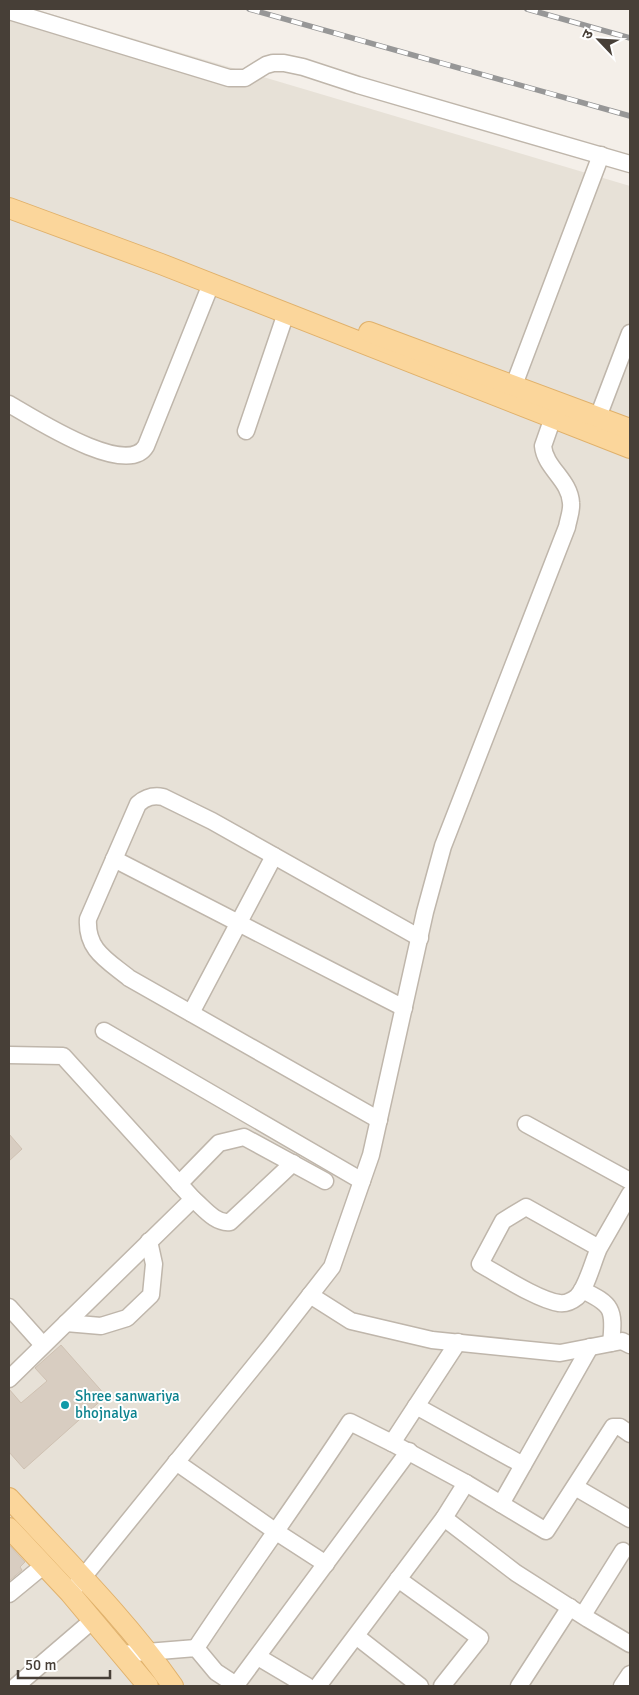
<svg xmlns="http://www.w3.org/2000/svg" width="639" height="1695" font-family="Signika,'Noto Sans Devanagari',sans-serif">
<style>
.residential{fill:#e7e1d7}
.building{fill:#d8cdc1;stroke:#cfc1b2}
.lines{fill:none;stroke-linecap:round;stroke-linejoin:round}
.minor-casing{stroke:#bfb6ab;stroke-width:19}
.major-casing{stroke:#e0b16b;stroke-width:22}
.minor{stroke:#fff;stroke-width:16}
.major{stroke:#fbd69b;stroke-width:20}
.rail-casing{stroke:#979797;stroke-width:5.5}
.rail{stroke:#fff;stroke-width:4;stroke-dasharray:11;stroke-linecap:butt}
.culture-dot{fill:#0f9aa8;stroke:#fff;stroke-width:2}
.labels{text-anchor:middle;dominant-baseline:central;stroke-width:4;stroke-linejoin:round;paint-order:stroke}
.culture-label{font-size:15px;fill:#0d838f;stroke:#fff;text-anchor:start}
</style>
<rect width="100%" height="100%" fill="#f4efe9"/>
<!-- residential -->
<path class="residential" d="M 9,9 L 34,9 L 630,186 L 630,1686 L 9,1686 Z"/>
<!-- building -->
<g class="building">
<path d="M 9,1134 L 22,1149 L 9,1161 Z"/>
<path d="M 61,1345 L 106,1396 L 24,1469 L 9,1452 L 9,1389 L 21,1403 L 47,1381 L 35,1368 Z"/>
<path d="M 9,1545 L 25,1562 L 20,1567 L 22,1570 L 9,1581 Z"/>
</g>
<g class="lines">
<defs>
<g id="minor">
<path d="M 9,11 L 229,78 L 245,78 L 266,65 L 273,63 L 284,63 L 303,67 L 358,85 L 630,164"/>
<path d="M 514,385 L 601,155"/>
<path d="M 9,404 C 32,417 127,479 146,446 L 211,284"/>
<path d="M 598,417 L 630,333"/>
<path d="M 246,431 L 286,313"/>
<path d="M 114,859 L 404,1008"/>
<path d="M 191,1013 L 274,856"/>
<path d="M 104,1031 L 362,1181"/>
<path d="M 9,1055 L 63,1056 L 193,1199 L 9,1379"/>
<path d="M 379,1120 L 129,978 C 107,960 86,950 88,919 L 138,804 C 146,797 153,795 163,797 L 212,821 L 420,938"/>
<path d="M 526,1124 L 630,1181"/>
<path d="M 179,1184 L 219,1143 L 244,1137 L 325,1181"/>
<path d="M 193,1199 C 203,1207 215,1224 230,1222 L 293,1163"/>
<path d="M 599,1248 C 593,1261 587,1287 577,1297 C 572,1301 565,1304 559,1303 C 538,1300 500,1275 480,1264 L 503,1221 L 526,1207 L 599,1248 L 630,1194"/>
<path d="M 582,1290 C 612,1304 615,1309 611,1343"/>
<path d="M 310,1295 L 351,1321 L 432,1340 L 560,1353 L 622,1341 L 630,1345"/>
<path d="M 9,1307 L 43,1345"/>
<path d="M 66,1323 L 101,1326 L 127,1318 L 151,1295 L 154,1264 L 149,1241"/>
<path d="M 416,1406 L 523,1465"/>
<path d="M 176,1462 L 275,1531 L 326,1564"/>
<path d="M 466,1483 L 546,1531 L 613,1427 L 620,1427 L 630,1434"/>
<path d="M 575,1487 L 630,1519"/>
<path d="M 501,1504 L 590,1347"/>
<path d="M 444,1518 L 516,1573 L 588,1619 L 630,1644"/>
<path d="M 398,1579 L 480,1638 L 442,1686"/>
<path d="M 76,1586 L 272,1344 L 332,1267 L 371,1155 L 425,912 L 443,846 L 567,527 C 568,520 572,511 571,503 C 570,480 545,468 543,446 L 557,406"/>
<path d="M 9,1594 L 43,1566"/>
<path d="M 583,1615 L 623,1551"/>
<path d="M 356,1636 L 420,1686"/>
<path d="M 196,1648 C 246,1572 300,1499 350,1422 L 392,1443"/>
<path d="M 122,1654 L 196,1648 L 216,1672 L 236,1685 L 409,1451"/>
<path d="M 258,1657 L 307,1686"/>
<path d="M 16,1686 L 93,1620"/>
<path d="M 318,1686 L 444,1518 L 466,1483 L 392,1443 L 458,1342"/>
<path d="M 519,1686 L 570,1607"/>
<path d="M 622,1686 L 630,1674"/>
</g>
<g id="major">
<path d="M 9,208 L 161,264 L 630,448"/>
<path d="M 369,332 L 630,429"/>
<path d="M 9,1498 C 65,1559 125,1618 173,1686"/>
<path d="M 9,1528 L 70,1593 L 148,1686"/>
</g>
</defs>
<!-- minor casing -->
<use href="#minor" class="minor-casing"/>
<!-- major casing -->
<use href="#major" class="major-casing"/>
<!-- minor -->
<use href="#minor" class="minor"/>
<!-- major -->
<use href="#major" class="major"/>
<defs>
<g id="rail">
<path d="M 249,9 L 630,116"/>
<path d="M 527,9 L 630,38"/>
</g>
</defs>
<!-- rail casing -->
<use href="#rail" class="rail-casing"/>
<!-- rail -->
<use href="#rail" class="rail"/>
</g>
<!-- markers -->
<circle class="culture-dot" cx="65" cy="1405" r="5"/>
<g class="labels">
<!-- culture labels -->
<g class="culture-label">
<text x="75" y="1396">Shree sanwariya<tspan x="75" dy="17">bhojnalya</tspan></text>
</g>
</g>
<!-- border -->
<rect width="639" height="1695" fill="none" stroke="#473f37" stroke-width="20"/>
<!-- north arrow -->
<g transform="translate(599 40) rotate(295)" stroke="#ffffff" stroke-width="4" paint-order="stroke">
<path d="M0-4L9 19L0 12L-9 19Z" fill="#473f37"/>
<text y="-8" font-size="14" font-weight="bold" text-anchor="middle" fill="#473f37">उ</text>
</g>
<!-- scale -->
<path d="M18 1670v8h92v-8" fill="none" stroke="#473f37" stroke-width="2.5"/>
<text x="25" y="1670" font-size="15" fill="#473f37" stroke="#ffffff" stroke-width="4" paint-order="stroke">50 m</text>
</svg>
